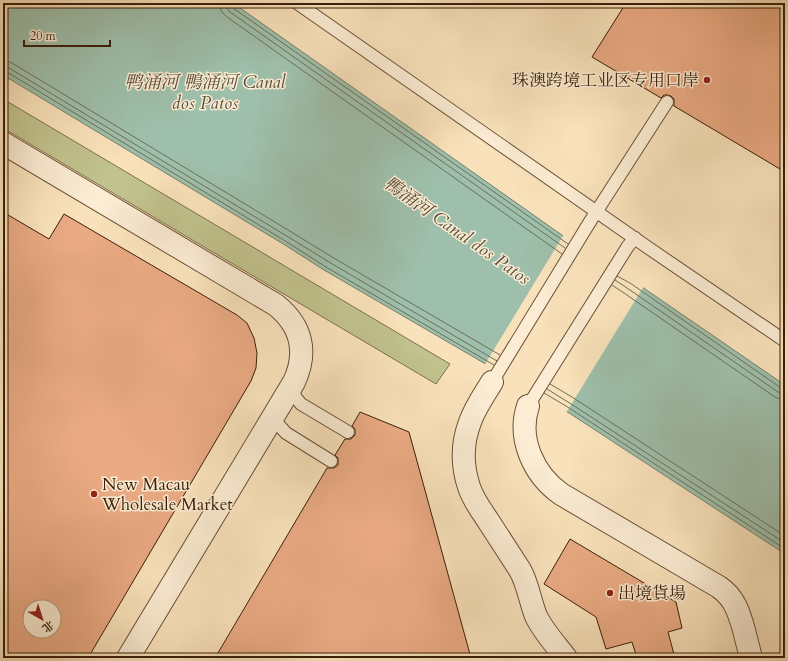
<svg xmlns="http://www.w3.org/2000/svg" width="788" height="661" font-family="Cardo,'Noto Serif SC',serif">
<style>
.green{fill:#c1c28d;stroke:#7e704b}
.water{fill:#9ebfab;stroke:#767f6a}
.pier{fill:#f9e2bb}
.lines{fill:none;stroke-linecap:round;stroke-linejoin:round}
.shore{stroke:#6c6e5a;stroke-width:1}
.building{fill:#eaaa83;stroke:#3a1e09;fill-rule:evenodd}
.service-casing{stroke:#6a4f36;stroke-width:14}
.minor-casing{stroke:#6a4f36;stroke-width:24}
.service{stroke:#fbecd3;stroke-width:12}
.minor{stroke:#fbecd3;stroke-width:22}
.poi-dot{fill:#8f2418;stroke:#fbecd3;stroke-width:1.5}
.labels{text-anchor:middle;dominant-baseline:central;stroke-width:3;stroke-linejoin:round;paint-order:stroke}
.poi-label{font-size:17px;fill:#3a1e09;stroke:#fbecd3;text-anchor:start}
.water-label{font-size:18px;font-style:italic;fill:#584e3a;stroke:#fbecd3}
</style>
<rect width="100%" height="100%" fill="#f9e2bb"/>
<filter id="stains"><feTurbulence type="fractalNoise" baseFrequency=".005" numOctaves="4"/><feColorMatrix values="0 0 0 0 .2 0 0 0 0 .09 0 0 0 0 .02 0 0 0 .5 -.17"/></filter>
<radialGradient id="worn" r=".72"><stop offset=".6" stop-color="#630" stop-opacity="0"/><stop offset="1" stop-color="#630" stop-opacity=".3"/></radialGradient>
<!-- green -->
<path class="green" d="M 3,99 L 25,112 L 450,364 L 436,384 L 3,128 Z"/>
<!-- water -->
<path class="water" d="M 3,3 L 233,3 L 576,245 L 632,280 L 779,381 L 785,386 L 785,554 L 563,409 L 324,270 L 285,245 L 3,75 Z"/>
<!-- pier -->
<path class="pier" d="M 564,234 L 644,286 L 566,413 L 524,388 L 484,366 Z"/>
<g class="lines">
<!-- shore -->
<g class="shore">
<path d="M 220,3 L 221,11 L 227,17 L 562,254"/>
<path d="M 226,3 L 227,8 L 230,12 L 565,248"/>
<path d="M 231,3 L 231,6 L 233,8 L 568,244"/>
<path d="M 3,61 L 7,61 L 12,63 L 293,233 L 332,257 L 500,355"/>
<path d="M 3,67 L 9,68 L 290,238 L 329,262 L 497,361"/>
<path d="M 3,72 L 7,72 L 287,242 L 326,267 L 494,365"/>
<path d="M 617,276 L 630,283 L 781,388 L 785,389"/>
<path d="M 615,280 L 627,288 L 778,392 L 785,394"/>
<path d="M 612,285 L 624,293 L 775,397 L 780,399 L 785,400"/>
<path d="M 550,384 L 572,397 L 785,536"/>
<path d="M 547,389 L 568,402 L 785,543"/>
<path d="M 544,393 L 566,406 L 785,549"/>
</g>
</g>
<!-- building -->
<g class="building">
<path d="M 626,3 L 785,3 L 785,172 L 674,106 L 674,99 L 671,96 L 667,95 L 664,95 L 661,98 L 592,57 Z"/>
<path d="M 3,212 L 49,239 L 64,214 L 237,315 L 247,323 L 254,338 L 257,353 L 256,368 L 251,381 L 88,658 L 3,658 ZM 30,607 L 54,607 L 54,631 L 30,631 Z"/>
<path d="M 360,412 L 409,432 L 471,658 L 215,658 L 327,468 L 334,468 L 338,465 L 338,458 L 335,455 L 345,439 L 351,439 L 355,435 L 355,429 L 352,426 Z"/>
<path d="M 570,539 L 676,602 L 682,628 L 668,632 L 675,658 L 637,658 L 632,642 L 606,649 L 596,617 L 544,584 Z"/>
</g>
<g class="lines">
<defs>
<g id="service">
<path d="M 297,3 L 650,249 L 785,341"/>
<path d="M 492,382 L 591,220 L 667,102"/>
<path d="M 291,387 L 296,398 L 301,404 L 348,432"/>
<path d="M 528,406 L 628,246 L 635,238"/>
<path d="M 274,415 L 276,422 L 286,433 L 331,461"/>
</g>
<g id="minor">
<path d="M 3,143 L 276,305 C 302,326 308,352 294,382 L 128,658"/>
<path d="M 492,382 C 484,395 475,408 470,422 C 462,443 462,466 469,487 C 473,499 480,509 487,519 C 498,536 509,553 520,570 C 528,584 530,601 536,616 C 543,631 556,645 566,658"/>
<path d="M 528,406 C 517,439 534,475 561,494 L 719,587 C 735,598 739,613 744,630 C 746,639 749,649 751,658"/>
</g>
</defs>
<!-- service casing -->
<use href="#service" class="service-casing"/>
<!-- minor casing -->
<use href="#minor" class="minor-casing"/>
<!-- service -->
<use href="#service" class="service"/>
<!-- minor -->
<use href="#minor" class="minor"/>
</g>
<!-- markers -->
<g class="poi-dot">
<circle cx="707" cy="80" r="4"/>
<circle cx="94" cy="494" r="4"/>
<circle cx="610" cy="593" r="4"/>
</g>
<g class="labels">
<!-- poi labels -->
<g class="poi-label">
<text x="699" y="80" text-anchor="end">珠澳跨境工业区专用口岸</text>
<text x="102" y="484">New Macau<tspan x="102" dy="20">Wholesale Market</tspan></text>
<text x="618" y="593">出境貨場</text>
</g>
<!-- water labels -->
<g class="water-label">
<text x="205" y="82">鸭涌河 鴨涌河 Canal<tspan x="205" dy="21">dos Patos</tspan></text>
<text transform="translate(457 231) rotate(35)">鴨涌河 Canal dos Patos</text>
</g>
</g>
<!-- margin -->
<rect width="788" height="661" fill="none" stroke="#f9e2bb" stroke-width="16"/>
<rect x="4" y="4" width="780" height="653" fill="none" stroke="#3a1e09" stroke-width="2"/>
<rect x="8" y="8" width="772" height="645" fill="none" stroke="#3a1e09"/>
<!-- north arrow -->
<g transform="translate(42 619) rotate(141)"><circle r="19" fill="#fbecd3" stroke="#ae9a82"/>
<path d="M0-3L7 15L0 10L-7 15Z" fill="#8f2418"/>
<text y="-6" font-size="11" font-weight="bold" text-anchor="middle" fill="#3a1e09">北</text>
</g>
<!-- scale -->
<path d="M24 40v6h86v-6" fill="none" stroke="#3a1e09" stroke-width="2"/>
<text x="30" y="40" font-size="12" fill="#3a1e09" stroke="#fbecd3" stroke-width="3" paint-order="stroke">20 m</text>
<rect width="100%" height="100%" filter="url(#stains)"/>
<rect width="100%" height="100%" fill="url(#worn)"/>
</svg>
